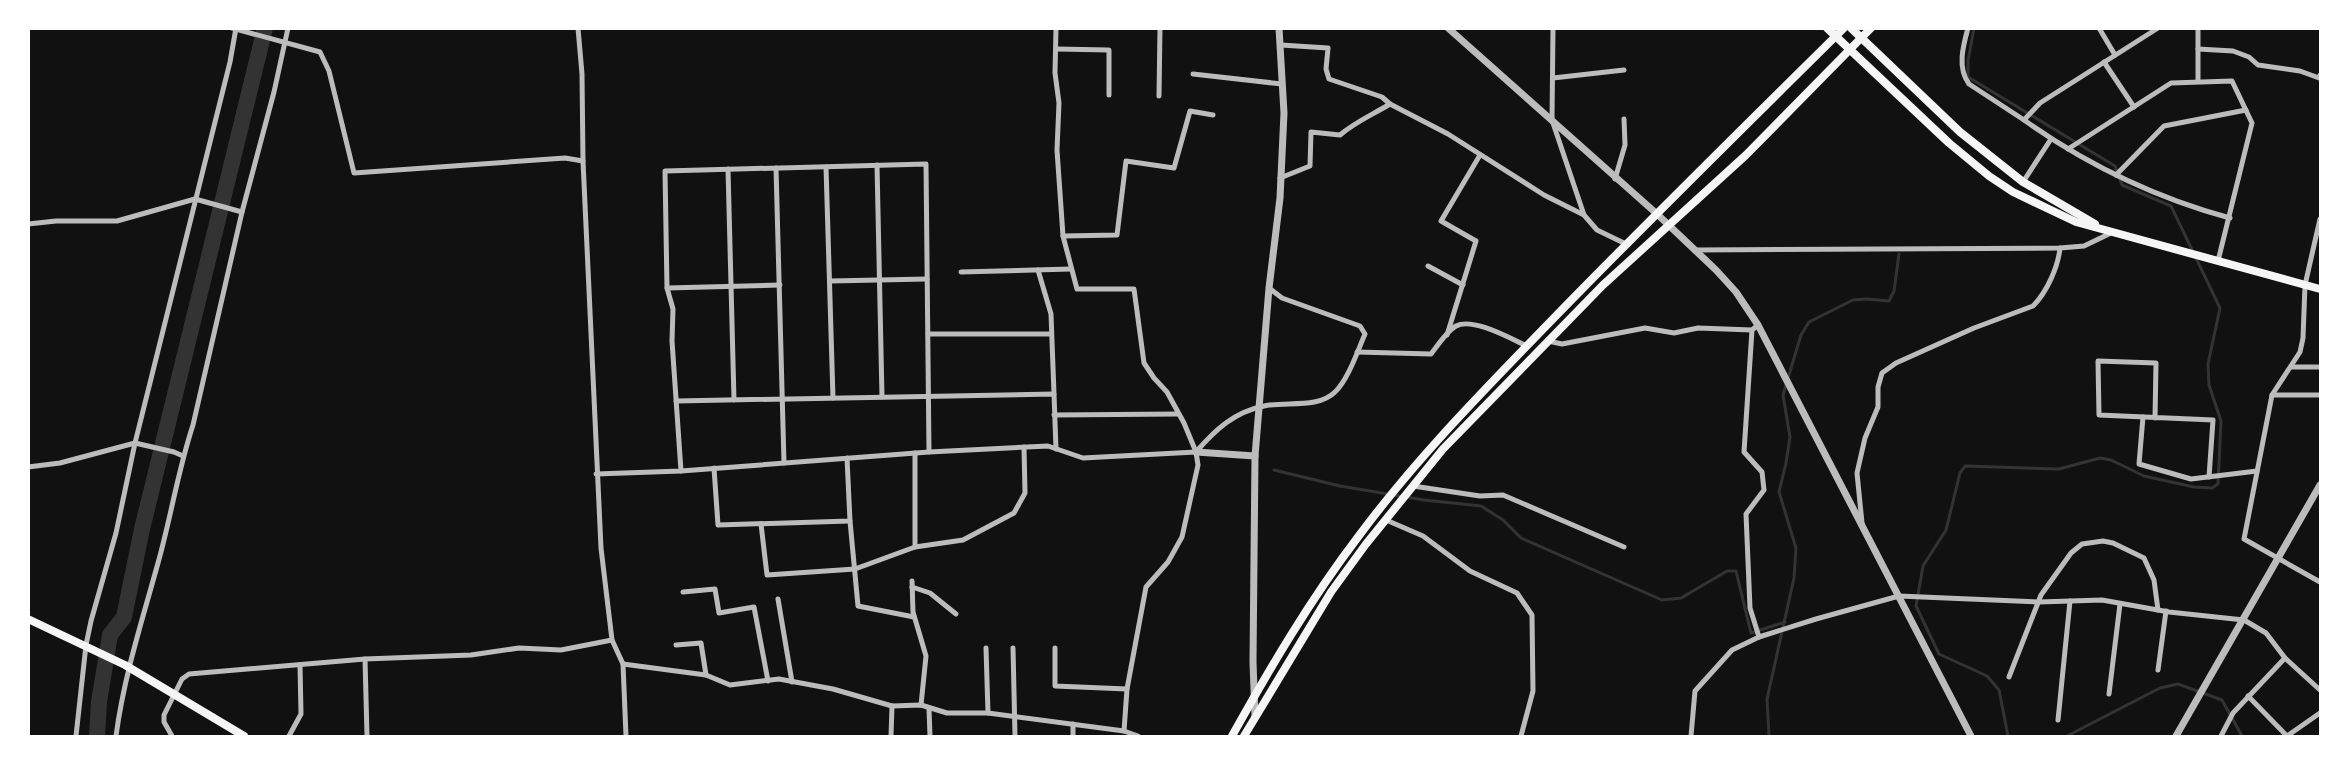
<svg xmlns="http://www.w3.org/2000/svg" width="2349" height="765" font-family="'Source Serif 4',serif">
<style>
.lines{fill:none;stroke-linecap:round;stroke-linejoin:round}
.stream{stroke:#333;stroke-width:3}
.river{stroke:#333;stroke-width:16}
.minor{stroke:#bcbcbc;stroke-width:5}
.tertiary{stroke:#bcbcbc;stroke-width:7}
.secondary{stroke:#f5f5f5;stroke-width:8}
.primary{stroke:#f5f5f5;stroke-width:8}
</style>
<rect width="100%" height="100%" fill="#111"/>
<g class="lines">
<!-- stream -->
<g class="stream">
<path d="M 1974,28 L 1968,61 L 1968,77 L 2115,166 L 2122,185 L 2171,206 L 2220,308 L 2208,364 L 2209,385 L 2221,421 L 2218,484 L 2212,488 L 2194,487 L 2144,476 L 2111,460 L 2100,458 L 2059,469 L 1965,466 L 1960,473 L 1946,530 L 1923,566 L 1916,606 L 1939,654 L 1987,676 L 1999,690 L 2008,736"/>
<path d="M 1274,470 L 1340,486 L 1424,500 L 1481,506 L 1503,520 L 1521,538 L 1662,600 L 1681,598 L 1727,571 L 1736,571 L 1751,633 L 1785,622"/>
<path d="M 1769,736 L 1767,699 L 1794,578 L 1796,548 L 1779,492 L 1786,463 L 1790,437 L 1783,395 L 1801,335 L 1809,322 L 1853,300 L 1867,299 L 1889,301 L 1894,291 L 1899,254"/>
<path d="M 2067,736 L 2160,688 L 2178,684 L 2222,700 L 2242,736"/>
</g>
<!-- river -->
<path class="river" d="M 97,736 L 99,702 L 110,635 L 124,617 L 142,529 L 265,28"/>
<!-- minor -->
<g class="minor">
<path d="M 232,28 L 320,52 L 329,71 L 354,173 L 565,158 L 583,161"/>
<path d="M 578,28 L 582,74 L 583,161 L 601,548 L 612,640 L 623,664 L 626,736"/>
<path d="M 1056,28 L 1055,73 L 1059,103 L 1057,150 L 1063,236 L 1077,289 L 1134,289 L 1144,363 L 1154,378 L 1167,392 L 1184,423 L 1196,452 L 1198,465 L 1182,537 L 1168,562 L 1146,587 L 1127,689 L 1124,731"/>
<path d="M 1553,28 L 1552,120 L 1584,215"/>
<path d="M 1968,28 C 1963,46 1957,68 1969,84 L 2024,120"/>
<path d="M 2099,28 L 2115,55"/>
<path d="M 2158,28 L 2040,103 L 2024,120 C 2086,164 2156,198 2230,218"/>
<path d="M 1281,45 L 1328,48 L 1326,69 L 1329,79 L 1382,97 L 1390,104"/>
<path d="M 1056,49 L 1109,50 L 1109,95"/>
<path d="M 2198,49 L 2233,51 L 2249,57 L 2258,65 L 2300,71 L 2319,78 L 2320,75"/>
<path d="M 2104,62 L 2134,107"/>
<path d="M 1193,74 L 1282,84"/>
<path d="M 1553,78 L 1624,70"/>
<path d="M 2198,81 L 2198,28"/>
<path d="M 1159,96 L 1160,28"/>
<path d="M 2068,149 L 2171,83 L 2232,81 L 2252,123 L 2218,261"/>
<path d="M 877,165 L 882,397"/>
<path d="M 826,167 L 833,398"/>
<path d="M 776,168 L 784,463"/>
<path d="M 728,169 L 734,400"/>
<path d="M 2116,175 L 2164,126 L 2246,110"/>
<path d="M 1280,178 L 1310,166 L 1311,132 L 1340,135 C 1355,122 1372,115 1390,104 L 1448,134 L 1544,195 L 1584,215 L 1597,230 L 1626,244"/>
<path d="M 1615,179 L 1625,145 L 1624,119"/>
<path d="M 2023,182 L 2051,139"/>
<path d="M 2320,219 L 2305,285 L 2303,338 L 2300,352 L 2272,395 L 2244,539 L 2320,582"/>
<path d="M 28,224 L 56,221 L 117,221 L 195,199 L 242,212"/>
<path d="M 1063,236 L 1117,235 L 1126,161 L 1174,168 L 1190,111 L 1213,115"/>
<path d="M 1694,250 L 2060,248 L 2084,246 L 2111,233"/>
<path d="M 1428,266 L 1463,285"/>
<path d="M 1038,270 L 1051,314 L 1054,394"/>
<path d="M 961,272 L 1071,269"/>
<path d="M 830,281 L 927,279"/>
<path d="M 667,288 L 780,285"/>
<path d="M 1758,325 L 1752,330 L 1744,452 L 1762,472 L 1764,490 L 1746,514 L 1750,608 L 1759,637"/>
<path d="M 928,334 L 1051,334"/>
<path d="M 1447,335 L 1476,241 L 1441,221 L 1480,155"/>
<path d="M 1548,341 L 1562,344 L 1645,328 L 1674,333 L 1698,328 L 1752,330"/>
<path d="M 1357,352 L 1431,354 C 1438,345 1447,331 1456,326 C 1473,317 1511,339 1527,346"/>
<path d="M 2291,367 L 2320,367"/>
<path d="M 2272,395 L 2320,395"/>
<path d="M 676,401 L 1054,394 L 1056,449"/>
<path d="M 1054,415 L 1178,414"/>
<path d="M 2143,417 L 2139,464 L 2191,479 L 2257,471"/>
<path d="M 2155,418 L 2156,363 L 2098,361 L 2099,415 L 2213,420 L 2209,477"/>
<path d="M 915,453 L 915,547"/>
<path d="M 28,467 L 60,463 L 135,443 L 174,452 L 183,456"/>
<path d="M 714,468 L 718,525 L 850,521 L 847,458"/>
<path d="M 681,471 L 672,341 L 673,309 L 667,288 L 665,171 L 926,164 L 929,452"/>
<path d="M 596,474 L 681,471 L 929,452 L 1048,446 L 1083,458 L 1196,452 C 1215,430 1234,412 1264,406 C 1286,401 1318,409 1335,392 C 1348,380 1358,350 1365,334 L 1360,326 L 1282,298 L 1269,288"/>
<path d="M 1413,486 L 1480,496 L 1503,495 L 1624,547"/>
<path d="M 1386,520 L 1423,536 L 1470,571 L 1517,593 L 1532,615 L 1533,691 L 1521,736"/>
<path d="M 850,521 L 858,606 L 914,617"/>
<path d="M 1862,523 L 1857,473 L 1865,438 L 1878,407 L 1878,387 L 1882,373 L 1896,363 L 1974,328 L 2033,306 C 2047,292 2058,267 2060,248"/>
<path d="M 761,524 L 767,575 L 855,569 L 915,547 L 963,540 L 1014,513 L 1025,493 L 1024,447"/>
<path d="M 912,581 L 913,612 L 926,656 L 921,705"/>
<path d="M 912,587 L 930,593 L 956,614"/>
<path d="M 683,592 L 715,589 L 719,613 L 754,607 L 768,681"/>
<path d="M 778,599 L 792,682"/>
<path d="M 676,645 L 701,643 L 706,675"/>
<path d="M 986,648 L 988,713"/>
<path d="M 1013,648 L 1015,736"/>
<path d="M 1055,648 L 1055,686 L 1127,689"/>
<path d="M 365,659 L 367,736"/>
<path d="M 623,664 L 706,675 L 730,685 L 779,679 L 833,689 L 892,706 L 921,705 L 947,713 L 988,713 L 1124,731 L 1138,736"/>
<path d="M 2158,670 L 2166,611"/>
<path d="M 2009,677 L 2041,595 L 2071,553 L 2082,544 L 2103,541 L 2113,543 L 2144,558 L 2154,580 L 2158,610"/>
<path d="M 2109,694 L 2120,604"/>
<path d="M 2248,696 L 2287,736 L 2320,713"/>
<path d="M 929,709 L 930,736"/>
<path d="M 2058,720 L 2070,601"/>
<path d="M 76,736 L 86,645 L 91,621 L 116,533 L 135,443 L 230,62 L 236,28"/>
<path d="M 116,736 C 124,676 142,621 158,563 C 171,517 178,470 193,425 L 242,212 L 274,92 L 288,28"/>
<path d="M 172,736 L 164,722 L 164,715 L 182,679 L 189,674 L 365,659 L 471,655 L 519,648 L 561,650 L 612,640"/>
<path d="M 289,736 L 301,714 L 300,665"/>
<path d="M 891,736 L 892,706"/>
<path d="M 1073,736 L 1073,724"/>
<path d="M 1691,736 L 1695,691 L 1732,650 L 1759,637 L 1816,619 L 1899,596 L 2039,602 L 2102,600 L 2169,612 L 2244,620 L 2266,633 L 2285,658 L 2320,690"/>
<path d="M 2221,736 L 2233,713 L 2285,658"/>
</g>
<!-- tertiary -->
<g class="tertiary">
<path d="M 1448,28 L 1657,214 L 1716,270 L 1736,292 L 1758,325 L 1971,736"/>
<path d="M 1196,452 L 1255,456"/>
<path d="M 1255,716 L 1253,662 L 1255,456 L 1269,288 L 1280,198 L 1284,113 L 1279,28"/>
<path d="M 2176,736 L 2320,485"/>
</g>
<!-- secondary -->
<g class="secondary">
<path d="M 1232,736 C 1270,668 1310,600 1358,537 C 1415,460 1483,391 1550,322 C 1646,223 1745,126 1844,28"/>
<path d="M 1244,736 L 1331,592 L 1366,544 L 1443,449 L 1603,285 L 1746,155 L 1871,28"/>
</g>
<!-- primary -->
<g class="primary">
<path d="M 1827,28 L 1949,143 L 1989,176 L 2013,192 L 2076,222 L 2320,289"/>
<path d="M 1851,28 L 1960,132 L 2023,182 L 2095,224"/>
<path d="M 28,619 L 125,665 L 244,736"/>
</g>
</g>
<!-- border -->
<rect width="2349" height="765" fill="none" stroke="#ffffff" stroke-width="60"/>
</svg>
